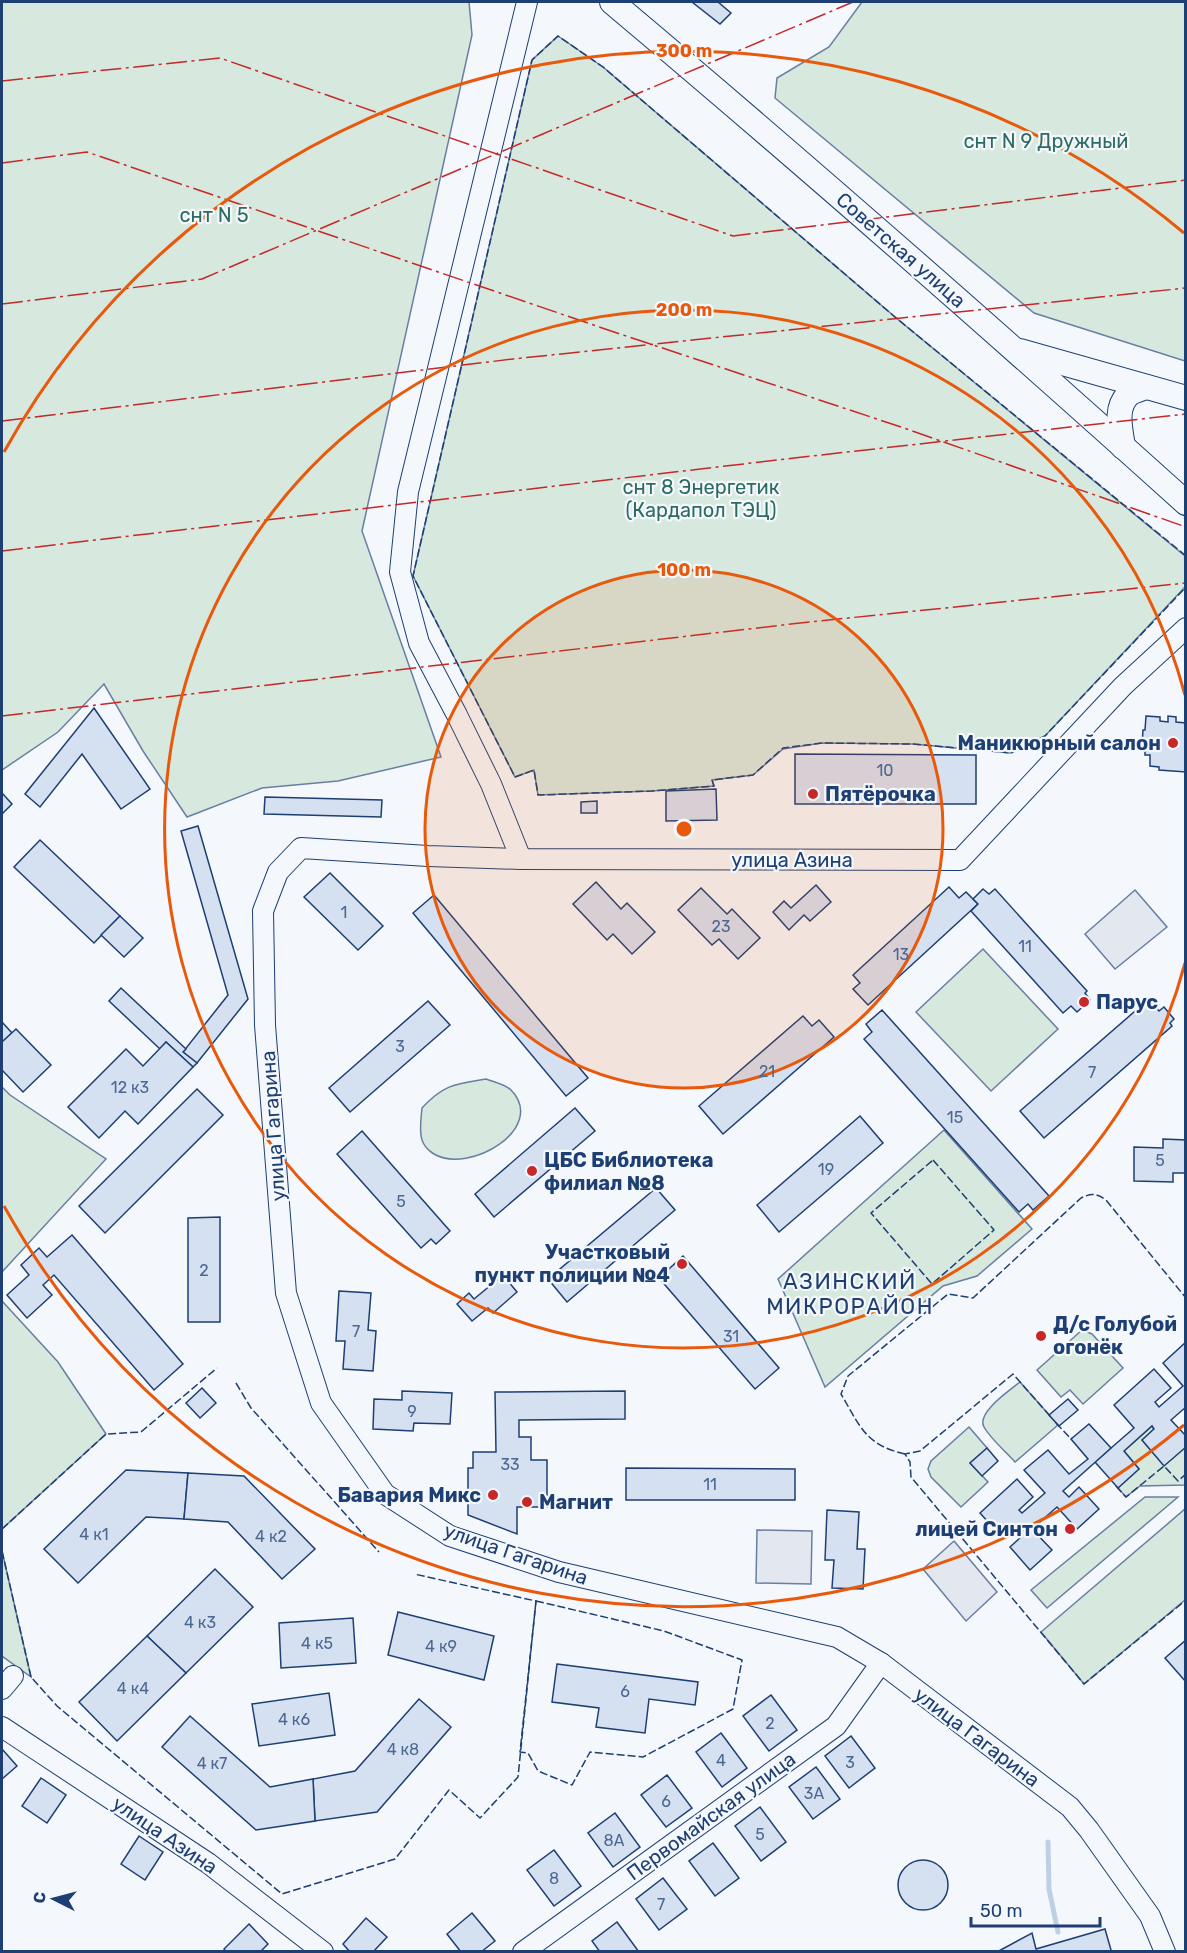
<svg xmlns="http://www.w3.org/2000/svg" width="1187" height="1953" font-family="Rubik,sans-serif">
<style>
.green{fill:#d7e8df;stroke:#687fa3;stroke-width:1.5}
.parking{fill:#e3e8f0;stroke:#687fa3;stroke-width:1.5}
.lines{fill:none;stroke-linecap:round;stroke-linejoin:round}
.stream{stroke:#bed0e5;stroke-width:5}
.building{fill:#d5e0f0;stroke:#1d3f73;stroke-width:1.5}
.minor-casing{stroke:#1d3f73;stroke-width:22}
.major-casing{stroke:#1d3f73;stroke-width:26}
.minor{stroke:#f4f7fb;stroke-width:20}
.major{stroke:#f4f7fb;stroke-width:24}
.fence{stroke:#1d3f73;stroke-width:1.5;stroke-dasharray:8 3;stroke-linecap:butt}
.power{stroke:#c62828;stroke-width:1.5;stroke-dasharray:21 4.5 3 4.5;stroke-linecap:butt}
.ring{fill:none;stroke:#e8590c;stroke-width:3}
.poi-dot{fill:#c62828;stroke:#f4f7fb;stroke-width:2}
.labels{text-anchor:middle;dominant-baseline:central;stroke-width:4.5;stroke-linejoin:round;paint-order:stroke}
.number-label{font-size:16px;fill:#4b6792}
.park-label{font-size:20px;fill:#2c6c60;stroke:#f4f7fb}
.street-label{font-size:20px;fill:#1d3f73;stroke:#f4f7fb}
.poi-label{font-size:20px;font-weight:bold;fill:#1d3f73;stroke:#f4f7fb;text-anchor:start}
.quarter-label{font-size:22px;letter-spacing:1.5px;fill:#1d3f73;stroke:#f4f7fb}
.centre{fill:#e8590c;stroke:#f4f7fb;stroke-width:3}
.ring-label{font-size:18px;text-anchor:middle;font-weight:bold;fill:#e8590c;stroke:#f4f7fb;stroke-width:4.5;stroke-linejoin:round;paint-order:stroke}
</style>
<rect width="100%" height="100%" fill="#f4f7fb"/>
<!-- green -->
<g class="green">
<path d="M 2,2 L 469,2 L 472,35 L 362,531 L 441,757 L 338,781 L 262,788 L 187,817 L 143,751 L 104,684 L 58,732 L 2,770 Z"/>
<path d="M 862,2 L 1185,2 L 1185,361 L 1034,313 L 775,98 L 777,78 L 829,47 Z"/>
<path d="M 558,36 L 603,67 L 895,317 L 1185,556 L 1185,587 L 1045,736 L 1011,753 L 913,744 L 822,743 L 783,749 L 753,775 L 712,780 L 714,786 L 652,791 L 538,795 L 534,770 L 515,777 L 413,576 L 532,60 Z"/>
<path d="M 983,949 L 1058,1029 L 991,1091 L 916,1012 Z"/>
<path d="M 486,1079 C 494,1082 505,1084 511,1090 C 548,1128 469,1175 434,1154 C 429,1151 424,1146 422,1140 C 419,1131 421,1118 422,1108 C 444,1084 456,1084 486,1079 Z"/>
<path d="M 2,1087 L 10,1095 L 106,1159 L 2,1272 Z"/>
<path d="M 944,1130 L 1032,1229 L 977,1276 L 943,1286 L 825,1387 L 778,1279 Z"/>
<path d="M 2,1301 L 58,1362 L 106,1434 L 2,1529 Z"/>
<path d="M 1082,1330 L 1092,1334 L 1123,1368 L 1083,1404 L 1070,1390 L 1061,1397 L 1037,1370 Z"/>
<path d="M 1020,1382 L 1058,1425 L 1015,1462 C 1006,1452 990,1438 984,1427 C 976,1413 1010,1390 1020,1382 Z"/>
<path d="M 1152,1426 L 1154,1429 L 1142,1440 L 1164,1465 L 1185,1447 L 1185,1485 L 1140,1486 L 1126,1497 L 1118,1488 L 1139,1469 L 1124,1451 Z"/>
<path d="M 969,1427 L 987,1448 L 970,1463 L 988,1482 L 961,1507 L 931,1477 L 928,1469 L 931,1461 Z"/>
<path d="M 1145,1497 L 1178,1497 L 1047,1608 L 1031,1590 Z"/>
<path d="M 1185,1509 L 1185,1600 L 1084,1684 L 1041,1632 Z"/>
<path d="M 2,1551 L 31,1677 L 2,1656 Z"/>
</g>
<!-- parking -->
<g class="parking">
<path d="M 1135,890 L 1167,927 L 1115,969 L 1085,934 Z"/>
<path d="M 757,1530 L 812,1531 L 811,1584 L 756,1583 Z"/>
<path d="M 954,1541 L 997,1592 L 966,1621 L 923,1569 Z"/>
</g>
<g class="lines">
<!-- stream -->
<path class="stream" d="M 1048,1842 L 1049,1889 L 1058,1932"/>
</g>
<!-- building -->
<g class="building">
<path d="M 692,2 L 718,2 L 731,13 L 720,24 Z"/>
<path d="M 94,708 L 150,789 L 121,809 L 82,754 L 40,807 L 25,794 Z"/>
<path d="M 1146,716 L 1160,717 L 1160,721 L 1168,722 L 1168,716 L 1176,717 L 1176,722 L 1186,723 L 1186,772 L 1159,770 L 1159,767 L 1150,766 L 1150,755 L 1145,755 L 1145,745 L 1142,745 L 1143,730 L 1145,730 Z"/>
<path d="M 795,754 L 976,755 L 976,804 L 795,804 Z"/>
<path d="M 716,789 L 717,820 L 666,821 L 666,791 Z"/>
<path d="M 2,793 L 12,804 L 3,813 L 2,811 Z"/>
<path d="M 265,797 L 382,800 L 381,817 L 264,814 Z"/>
<path d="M 597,801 L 597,813 L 581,813 L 581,802 Z"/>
<path d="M 198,826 L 248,999 L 197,1063 L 183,1052 L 228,995 L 181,831 Z"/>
<path d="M 40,840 L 120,916 L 94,943 L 14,867 Z"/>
<path d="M 330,873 L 383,926 L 358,950 L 304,897 Z"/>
<path d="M 596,882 L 621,909 L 627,903 L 655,932 L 632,954 L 613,934 L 607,940 L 573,904 Z"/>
<path d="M 816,885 L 831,902 L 810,921 L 804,915 L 789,930 L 773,912 L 784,901 L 791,908 Z"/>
<path d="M 949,887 L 959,898 L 966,892 L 978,904 L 868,1005 L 853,989 L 860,983 L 853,975 Z"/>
<path d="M 701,888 L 727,914 L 732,909 L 760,938 L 738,959 L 719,939 L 712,945 L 678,910 Z"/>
<path d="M 983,889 L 989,894 L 995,889 L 1087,991 L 1085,993 L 1090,1000 L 1077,1012 L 1071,1006 L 1063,1013 L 971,911 L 978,904 L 973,899 Z"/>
<path d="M 434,895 L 588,1078 L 566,1096 L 413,913 Z"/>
<path d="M 120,916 L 143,938 L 124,957 L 101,935 Z"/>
<path d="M 121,988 L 186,1049 L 183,1052 L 197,1063 L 193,1067 L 166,1042 L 160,1049 L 109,1001 Z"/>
<path d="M 1149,999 L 1159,1011 L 1164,1007 L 1174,1019 L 1170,1023 L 1172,1026 L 1044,1138 L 1020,1111 Z"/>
<path d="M 428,1001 L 450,1025 L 350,1112 L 329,1088 Z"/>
<path d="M 882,1010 L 1049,1196 L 1033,1210 L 1028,1204 L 1019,1212 L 864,1039 L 872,1032 L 866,1024 Z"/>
<path d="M 803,1016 L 812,1026 L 819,1020 L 834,1037 L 723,1134 L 699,1106 Z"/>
<path d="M 2,1022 L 12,1033 L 2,1042 Z"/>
<path d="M 16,1029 L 51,1065 L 23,1092 L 2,1070 L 2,1042 Z"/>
<path d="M 166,1042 L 193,1067 L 138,1124 L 125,1111 L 99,1138 L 68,1107 L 126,1049 L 143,1066 Z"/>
<path d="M 197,1089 L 223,1115 L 105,1233 L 79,1206 Z"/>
<path d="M 575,1108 L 595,1131 L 494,1217 L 475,1194 Z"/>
<path d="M 860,1116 L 883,1143 L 779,1232 L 757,1205 Z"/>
<path d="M 362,1131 L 450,1231 L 436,1244 L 431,1239 L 421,1248 L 337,1154 Z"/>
<path d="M 1163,1139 L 1186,1140 L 1186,1173 L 1173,1173 L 1173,1182 L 1134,1181 L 1134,1147 L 1163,1148 Z"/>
<path d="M 656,1188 L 675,1210 L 567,1302 L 548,1279 Z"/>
<path d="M 220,1217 L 220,1322 L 188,1322 L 188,1218 Z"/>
<path d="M 72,1235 L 183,1364 L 154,1390 L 54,1275 L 43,1285 L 52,1295 L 27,1318 L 7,1295 L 29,1275 L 21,1265 L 39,1248 L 47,1257 Z"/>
<path d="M 683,1256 L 779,1368 L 755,1389 L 659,1278 Z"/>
<path d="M 503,1275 L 517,1292 L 493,1313 L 488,1308 L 472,1321 L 457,1304 L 469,1293 L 474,1299 Z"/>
<path d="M 339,1291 L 371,1293 L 368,1330 L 376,1331 L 373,1371 L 343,1369 L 345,1341 L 336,1341 Z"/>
<path d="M 1186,1342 L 1186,1407 L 1171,1420 L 1186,1436 L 1186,1447 L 1164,1466 L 1142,1440 L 1154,1429 L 1152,1426 L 1124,1451 L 1139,1469 L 1118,1488 L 1095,1462 L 1134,1428 L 1114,1405 L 1154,1369 L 1171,1388 L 1155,1402 L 1159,1407 L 1183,1386 L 1163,1363 Z"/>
<path d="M 202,1388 L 216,1403 L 200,1418 L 186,1403 Z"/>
<path d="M 402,1391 L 452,1393 L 450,1424 L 414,1423 L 413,1431 L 373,1429 L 374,1399 L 402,1400 Z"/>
<path d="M 625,1391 L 625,1419 L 519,1420 L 519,1437 L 531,1437 L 531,1460 L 547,1460 L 547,1507 L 517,1507 L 517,1534 L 468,1515 L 468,1468 L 473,1468 L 473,1452 L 496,1452 L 495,1392 Z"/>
<path d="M 1068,1399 L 1078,1410 L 1059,1426 L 1049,1415 Z"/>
<path d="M 1089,1424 L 1111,1448 L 1063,1491 L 1069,1497 L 1079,1487 L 1099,1509 L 1077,1529 L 1057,1507 L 1032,1529 L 1052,1550 L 1030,1570 L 1010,1547 L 1021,1537 L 1010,1524 L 999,1534 L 980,1513 L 1017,1479 L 1033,1497 L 1019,1510 L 1022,1513 L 1045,1493 L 1024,1470 L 1048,1450 L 1069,1474 L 1088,1459 L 1071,1439 Z"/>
<path d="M 987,1448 L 998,1461 L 982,1476 L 970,1463 Z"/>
<path d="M 626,1468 L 795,1469 L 795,1500 L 626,1500 Z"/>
<path d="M 126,1470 L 188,1473 L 184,1519 L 146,1517 L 78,1583 L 44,1549 Z"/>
<path d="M 188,1473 L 244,1476 L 315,1549 L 282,1579 L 228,1522 L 184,1519 Z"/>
<path d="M 827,1510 L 859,1512 L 857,1549 L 865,1549 L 863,1589 L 832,1588 L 834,1560 L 825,1560 Z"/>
<path d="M 215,1569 L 253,1607 L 186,1673 L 147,1636 Z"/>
<path d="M 398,1612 L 494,1636 L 484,1680 L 388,1655 Z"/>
<path d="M 353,1618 L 356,1663 L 281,1668 L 279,1623 Z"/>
<path d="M 147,1636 L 186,1673 L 117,1741 L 79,1702 Z"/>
<path d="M 1186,1640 L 1186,1682 L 1165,1658 Z"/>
<path d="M 557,1664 L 698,1682 L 695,1705 L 649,1699 L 645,1733 L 596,1727 L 599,1708 L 552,1702 Z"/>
<path d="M 329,1693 L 335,1735 L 259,1746 L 252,1704 Z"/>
<path d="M 771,1695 L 797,1730 L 769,1751 L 743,1716 Z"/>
<path d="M 419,1699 L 451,1727 L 377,1812 L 315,1821 L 313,1779 L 355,1771 Z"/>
<path d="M 190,1716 L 270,1787 L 313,1779 L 315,1821 L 256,1830 L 162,1747 Z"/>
<path d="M 721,1733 L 747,1768 L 722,1787 L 696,1752 Z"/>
<path d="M 851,1736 L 875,1768 L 849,1788 L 825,1756 Z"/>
<path d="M 2,1749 L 17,1766 L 2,1779 Z"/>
<path d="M 816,1767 L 840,1799 L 813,1819 L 789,1787 Z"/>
<path d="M 667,1775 L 692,1808 L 666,1827 L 641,1795 Z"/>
<path d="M 41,1778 L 66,1795 L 47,1823 L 22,1806 Z"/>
<path d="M 760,1807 L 786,1842 L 761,1861 L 735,1826 Z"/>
<path d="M 615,1813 L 640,1847 L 613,1867 L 588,1833 Z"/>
<path d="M 139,1836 L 163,1852 L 145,1880 L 121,1864 Z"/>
<path d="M 713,1843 L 739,1878 L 715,1896 L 689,1861 Z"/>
<path d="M 554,1850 L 581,1886 L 554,1906 L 527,1870 Z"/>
<circle cx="923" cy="1885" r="25"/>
<path d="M 663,1878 L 687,1909 L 659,1930 L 636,1899 Z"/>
<path d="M 472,1913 L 495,1941 L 481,1952 L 461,1952 L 447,1934 Z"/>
<path d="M 366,1918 L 387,1937 L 373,1952 L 350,1952 L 343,1944 Z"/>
<path d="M 617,1922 L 639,1952 L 600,1952 L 592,1941 Z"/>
<path d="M 249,1924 L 268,1944 L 260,1952 L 226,1952 L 224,1949 Z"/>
<path d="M 1105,1929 L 1111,1950 L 1108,1952 L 997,1952 L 1032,1933 L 1036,1949 Z"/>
</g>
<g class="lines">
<defs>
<g id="minor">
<path d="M 521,859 L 491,784 L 457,715 L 419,643 L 400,572 L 408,492 L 527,2"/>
<path d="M 2,1689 L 13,1676"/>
<path d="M 2,1727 L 208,1863 L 323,1952"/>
<path d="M 523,1952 L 836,1726 L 881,1663"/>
<path d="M 1165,1952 L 1150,1916 L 1089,1830 L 1070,1807 L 881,1663 L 837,1637 L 559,1572 L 450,1536 L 385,1494 L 321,1403 L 286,1293 L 265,1025 L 263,911 L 278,872 L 301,848 L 428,856 L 521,859 L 960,860 L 1123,686 L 1186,628"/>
</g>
<g id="major">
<path d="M 612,2 C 806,165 997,333 1186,503"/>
<path d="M 1020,351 L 1186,398"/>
<path d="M 1123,447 C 1121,431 1114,409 1128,395 C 1132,391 1141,389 1146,387"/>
</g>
</defs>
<!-- minor casing -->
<use href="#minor" class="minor-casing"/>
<!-- major casing -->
<use href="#major" class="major-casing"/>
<!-- minor -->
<use href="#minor" class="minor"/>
<!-- major -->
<use href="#major" class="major"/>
<!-- fence -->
<g class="fence">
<path d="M 1186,556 L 895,317 L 603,67 L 558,36 L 532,60 L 413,576 L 515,777 L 534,770 L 538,795 L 652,791 L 714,786 L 712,780 L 753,775 L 783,748 L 822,743 L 913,744 L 1011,753 L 1045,736 L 1186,587"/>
<path d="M 933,1160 L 994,1230 L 932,1284 L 871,1213 Z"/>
<path d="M 236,1383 L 251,1408 L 379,1552"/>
<path d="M 1050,1416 L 1013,1374 L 920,1451 L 905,1454 L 910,1462 L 911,1477 L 1084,1684 L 1186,1600"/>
<path d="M 1056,1423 L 1071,1439 L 1072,1438"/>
<path d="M 905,1454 C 865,1445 860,1426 841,1394 L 848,1376 L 948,1294 L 973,1298 L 1081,1198 C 1091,1193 1097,1193 1106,1200 L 1186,1298"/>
<path d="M 1116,1486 L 1126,1497 L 1164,1466 L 1178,1481 L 1186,1474"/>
<path d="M 2,1529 L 106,1434 L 141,1432 L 217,1368"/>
<path d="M 2,1551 L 31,1677 L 57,1706 L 282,1894 L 395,1859 L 449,1790 L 480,1818 L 518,1777 L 536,1601 L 414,1574"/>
<path d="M 536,1601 L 664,1631 L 742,1660 L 733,1709 L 643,1757 L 590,1752 L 572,1785 L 538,1771 L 528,1753 L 520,1752 Z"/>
</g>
<!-- power -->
<g class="power">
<path d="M 2,81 L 220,58 L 733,236 L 1186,180"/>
<path d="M 2,163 L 87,152 L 614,332 L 898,426 L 1186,527"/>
<path d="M 2,304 L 202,279 L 853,2"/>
<path d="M 2,421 L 513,359 L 1186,288"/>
<path d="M 2,551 L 794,458 L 1186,414"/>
<path d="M 2,716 L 800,623 L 1186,583"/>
</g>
</g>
<!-- distance rings -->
<circle cx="684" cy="829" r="259" fill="#e8590c" fill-opacity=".12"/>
<g class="ring">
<circle cx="684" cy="829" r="259"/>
<path d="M1185 963A519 519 0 1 1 1185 695"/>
<path d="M1184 1425A778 778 0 0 1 4 1206M4 452A778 778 0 0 1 1184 233"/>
</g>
<!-- markers -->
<g class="poi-dot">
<circle cx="1173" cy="743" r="6"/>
<circle cx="813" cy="794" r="6"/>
<circle cx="1084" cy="1002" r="6"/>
<circle cx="532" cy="1171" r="6"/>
<circle cx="682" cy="1264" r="6"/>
<circle cx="1041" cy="1336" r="6"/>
<circle cx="493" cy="1495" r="6"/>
<circle cx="527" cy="1502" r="6"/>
<circle cx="1070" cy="1529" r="6"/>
</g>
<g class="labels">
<!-- number labels -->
<g class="number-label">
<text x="885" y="770">10</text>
<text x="344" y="912">1</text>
<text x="721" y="926">23</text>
<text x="1025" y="946">11</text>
<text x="901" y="954">13</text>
<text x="400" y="1046">3</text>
<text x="767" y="1071">21</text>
<text x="1092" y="1072">7</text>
<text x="130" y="1087">12 к3</text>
<text x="955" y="1117">15</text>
<text x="1160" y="1160">5</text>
<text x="826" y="1169">19</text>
<text x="401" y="1201">5</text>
<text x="204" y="1270">2</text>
<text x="356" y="1331">7</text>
<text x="731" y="1336">31</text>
<text x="412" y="1411">9</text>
<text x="510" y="1464">33</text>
<text x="710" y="1484">11</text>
<text x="94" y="1534">4 к1</text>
<text x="271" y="1536">4 к2</text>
<text x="200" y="1622">4 к3</text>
<text x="317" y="1643">4 к5</text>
<text x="441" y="1646">4 к9</text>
<text x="133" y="1688">4 к4</text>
<text x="625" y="1691">6</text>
<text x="294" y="1719">4 к6</text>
<text x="770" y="1723">2</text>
<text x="403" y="1749">4 к8</text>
<text x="721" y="1760">4</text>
<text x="850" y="1762">3</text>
<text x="212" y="1763">4 к7</text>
<text x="814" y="1793">3А</text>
<text x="666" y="1801">6</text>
<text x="760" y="1834">5</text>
<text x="614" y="1840">8А</text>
<text x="554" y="1878">8</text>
<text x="661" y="1904">7</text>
</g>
<!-- park labels -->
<g class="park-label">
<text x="1046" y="141">снт N 9 Дружный</text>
<text x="214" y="215">снт N 5</text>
<text x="701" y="487">снт 8 Энергетик<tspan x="701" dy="23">(Кардапол ТЭЦ)</tspan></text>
</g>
<!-- street labels -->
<g class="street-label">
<text transform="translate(901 250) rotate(41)">Советская улица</text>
<text x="792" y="860">улица Азина</text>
<text transform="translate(273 1126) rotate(-94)">улица Гагарина</text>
<text transform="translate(516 1554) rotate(19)">улица Гагарина</text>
<text transform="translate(977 1737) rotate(37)">улица Гагарина</text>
<text transform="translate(711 1816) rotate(-36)">Первомайская улица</text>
<text transform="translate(165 1835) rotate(34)">улица Азина</text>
</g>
<!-- poi labels -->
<g class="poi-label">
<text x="1161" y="743" text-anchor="end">Маникюрный салон</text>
<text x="825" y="794">Пятёрочка</text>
<text x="1096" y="1002">Парус</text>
<text x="544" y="1160">ЦБС Библиотека<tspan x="544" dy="23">филиал №8</tspan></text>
<text x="670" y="1252" text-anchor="end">Участковый<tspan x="670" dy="23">пункт полиции №4</tspan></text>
<text x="1053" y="1324">Д/с Голубой<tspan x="1053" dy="23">огонёк</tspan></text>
<text x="481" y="1495" text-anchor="end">Бавария Микс</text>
<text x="539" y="1502">Магнит</text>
<text x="1058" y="1529" text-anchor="end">лицей Синтон</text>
</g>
<!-- quarter labels -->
<g class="quarter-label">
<text x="850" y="1281">АЗИНСКИЙ<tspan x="850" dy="25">МИКРОРАЙОН</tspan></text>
</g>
</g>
<circle cx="684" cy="829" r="9" class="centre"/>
<g class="ring-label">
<text x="684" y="57">300 m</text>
<text x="684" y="316">200 m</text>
<text x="684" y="576">100 m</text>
</g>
<!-- border -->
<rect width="1187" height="1953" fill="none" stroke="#1d3f73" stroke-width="6"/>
<!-- north arrow -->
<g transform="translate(54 1899) rotate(276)" stroke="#f4f7fb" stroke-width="4.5" paint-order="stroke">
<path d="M0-4.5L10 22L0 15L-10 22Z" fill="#1d3f73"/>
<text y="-9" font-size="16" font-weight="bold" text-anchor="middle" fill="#1d3f73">С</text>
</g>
<!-- scale -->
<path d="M971 1917v9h129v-9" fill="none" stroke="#1d3f73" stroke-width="3"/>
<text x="980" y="1917" font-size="18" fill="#1d3f73" stroke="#f4f7fb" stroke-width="4.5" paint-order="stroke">50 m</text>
</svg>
